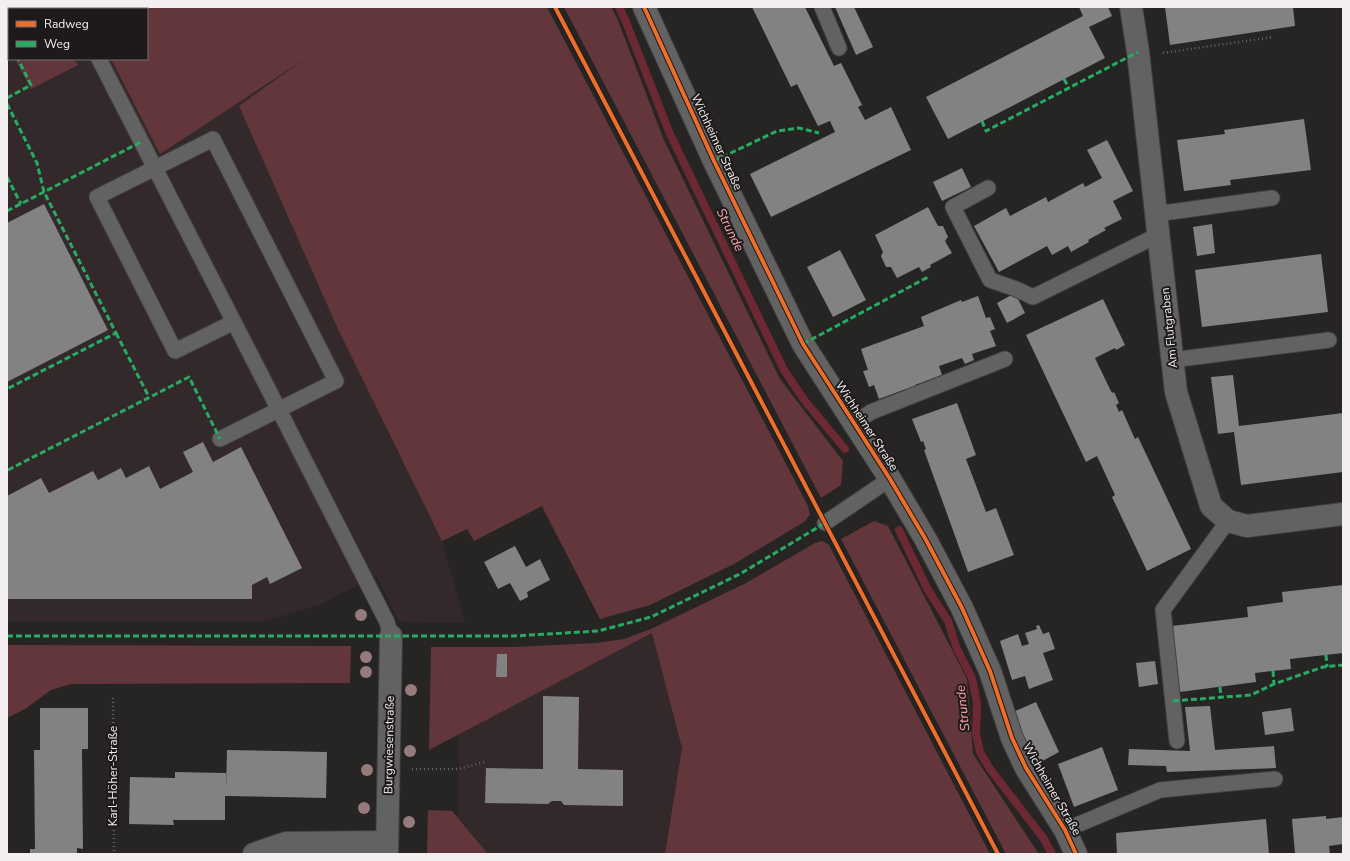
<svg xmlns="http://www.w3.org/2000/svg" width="1350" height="861" font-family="'Nunito Sans',sans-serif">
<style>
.built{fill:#34292a;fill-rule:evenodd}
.green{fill:#63363b}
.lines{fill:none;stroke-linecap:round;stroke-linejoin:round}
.stream{stroke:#6c2833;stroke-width:8}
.building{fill:#838282}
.lane-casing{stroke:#434141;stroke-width:17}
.street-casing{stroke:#434141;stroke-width:24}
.path{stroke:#636161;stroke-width:2.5;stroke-dasharray:1 3;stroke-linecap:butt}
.lane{stroke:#636262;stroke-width:15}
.street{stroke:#636262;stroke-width:22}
.quiet{stroke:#26ab63;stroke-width:3;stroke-dasharray:6 3;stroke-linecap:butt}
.cycleway-casing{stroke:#1e1a1a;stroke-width:6}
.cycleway{stroke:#ee6e29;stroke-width:4}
.tree{fill:#967b7d}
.labels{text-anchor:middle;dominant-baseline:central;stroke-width:4;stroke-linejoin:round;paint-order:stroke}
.street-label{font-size:12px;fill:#f3eff0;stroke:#1e1a1a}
.water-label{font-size:13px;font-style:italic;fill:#fea3ad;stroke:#1e1a1a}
</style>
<rect width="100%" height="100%" fill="#272424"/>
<!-- built -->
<g class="built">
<path d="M 7,7 L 535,7 L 734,564 L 650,605 L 600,619 L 541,506 L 474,541 L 467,529 L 442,541 L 465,623 L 399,622 L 376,576 L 321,604 L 262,622 L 7,622 ZM 9,9 L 147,9 L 147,59 L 9,59 Z"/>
<path d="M 652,633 L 682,748 L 665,854 L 488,854 L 458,817 L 459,734 Z"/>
</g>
<!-- green -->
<g class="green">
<path d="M 85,7 L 547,7 L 808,506 L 810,515 L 804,522 L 734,564 L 650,605 L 600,619 L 542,506 L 474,541 L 467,529 L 442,541 L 338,329 L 239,106 L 306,58 L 160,154 L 111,59 L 147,59 L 147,9 L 86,9 Z"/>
<path d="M 564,7 L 611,7 L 617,18 L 664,140 L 780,379 L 843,461 L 841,485 L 821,498 Z"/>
<path d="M 15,59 L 74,59 L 78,65 L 31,89 Z"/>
<path d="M 874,521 L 888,526 L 967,679 L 973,754 L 1039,854 L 1006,854 L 841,539 Z"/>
<path d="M 822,541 L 829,545 L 990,854 L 665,854 L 682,748 L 652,633 L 429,750 L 431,647 L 515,647 L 596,643 L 624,639 L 651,629 L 746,583 L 815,543 Z"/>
<path d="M 7,645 L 351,646 L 350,683 L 71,684 L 51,690 L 25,709 L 7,718 Z"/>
<path d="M 428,810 L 452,811 L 488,854 L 427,854 Z"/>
</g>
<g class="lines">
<!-- stream -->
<g class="stream">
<path d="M 619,7 L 626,22 L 670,134 L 784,370 L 805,401 L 845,449"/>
<path d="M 899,530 L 928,590 L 948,621 L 957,649 L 972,678 L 977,703 L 976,734 L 980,752 L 990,769 L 1044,839 L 1052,854"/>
</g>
</g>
<!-- building -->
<g class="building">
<path d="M 752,7 L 805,7 L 834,66 L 841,63 L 862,105 L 858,107 L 865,120 L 891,107 L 911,150 L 771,217 L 750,174 L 835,132 L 830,121 L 818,126 L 797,84 L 791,87 Z"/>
<path d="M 835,7 L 854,7 L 873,47 L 856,55 Z"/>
<path d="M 1079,7 L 1108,7 L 1112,16 L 1089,27 L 1105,58 L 948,139 L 926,97 L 1083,16 Z"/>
<path d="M 1165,7 L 1293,7 L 1295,26 L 1170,45 Z"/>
<path d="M 1304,119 L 1311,170 L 1230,180 L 1231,185 L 1184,191 L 1177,140 L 1225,134 L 1224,130 Z"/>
<path d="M 1107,140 L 1133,191 L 1113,201 L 1122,219 L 1104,228 L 1106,230 L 1088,240 L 1089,242 L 1071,252 L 1068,246 L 1052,255 L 1047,246 L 999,272 L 974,226 L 1006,208 L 1010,216 L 1046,197 L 1048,202 L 1083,183 L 1085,187 L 1102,178 L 1087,150 Z"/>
<path d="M 962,168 L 971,187 L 942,201 L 933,182 Z"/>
<path d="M 44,204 L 108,330 L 7,382 L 7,223 Z"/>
<path d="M 928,207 L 938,226 L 943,226 L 948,237 L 945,241 L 952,253 L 930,265 L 931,267 L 922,272 L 919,267 L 897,278 L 891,267 L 886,267 L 881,256 L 883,252 L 875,235 Z"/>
<path d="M 1212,224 L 1215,253 L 1197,256 L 1193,227 Z"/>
<path d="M 840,250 L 866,300 L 833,317 L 807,267 Z"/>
<path d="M 1321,254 L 1328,312 L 1202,327 L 1195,270 Z"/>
<path d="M 1015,293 L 1025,313 L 1007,323 L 997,303 Z"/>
<path d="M 978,296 L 986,318 L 990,317 L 995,329 L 990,331 L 996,346 L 972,354 L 974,360 L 965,364 L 962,358 L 939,366 L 942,375 L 915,385 L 917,389 L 907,393 L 906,389 L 879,399 L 874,385 L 869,387 L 863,371 L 868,370 L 861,349 L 924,326 L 921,317 L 961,300 L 962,302 Z"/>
<path d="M 1103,299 L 1125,345 L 1116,350 L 1115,348 L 1095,358 L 1107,383 L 1112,393 L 1114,392 L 1119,403 L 1116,405 L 1119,412 L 1122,410 L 1135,439 L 1138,437 L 1191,549 L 1147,571 L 1112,497 L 1115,495 L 1097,456 L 1086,462 L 1026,335 Z"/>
<path d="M 1233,375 L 1239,426 L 1343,413 L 1343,472 L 1241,485 L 1234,432 L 1218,434 L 1211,377 Z"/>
<path d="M 957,403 L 976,455 L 966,459 L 986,512 L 996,508 L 1014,555 L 968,572 L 924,450 L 926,449 L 923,441 L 921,442 L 912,419 Z"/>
<path d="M 203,442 L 213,462 L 241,447 L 302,568 L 270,584 L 267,577 L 252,585 L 252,599 L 7,599 L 7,496 L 41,478 L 49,493 L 93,471 L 98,480 L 121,468 L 126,478 L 149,466 L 160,489 L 193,472 L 183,452 Z"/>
<path d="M 515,546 L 526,567 L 540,559 L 550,580 L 527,592 L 528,597 L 520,601 L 510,583 L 498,589 L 484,562 Z"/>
<path d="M 1343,585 L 1343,653 L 1290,659 L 1291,669 L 1255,673 L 1256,682 L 1180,692 L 1172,626 L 1248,617 L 1247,607 L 1283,602 L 1282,592 Z"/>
<path d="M 1039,625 L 1043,634 L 1049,632 L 1055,649 L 1043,653 L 1053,680 L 1029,689 L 1025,676 L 1012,680 L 1000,641 L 1018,634 L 1022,646 L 1029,644 L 1025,633 L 1037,629 L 1036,626 Z"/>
<path d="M 497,654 L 507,654 L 507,677 L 496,677 Z"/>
<path d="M 1155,661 L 1158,684 L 1139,687 L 1136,663 Z"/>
<path d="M 543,696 L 579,697 L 578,769 L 623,770 L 623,806 L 564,805 L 561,801 L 552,801 L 548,804 L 485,803 L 486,768 L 543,769 Z"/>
<path d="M 1036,702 L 1059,752 L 1035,765 L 1013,712 Z"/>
<path d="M 1210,706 L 1215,750 L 1274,746 L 1276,768 L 1167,772 L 1166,766 L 1128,765 L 1129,749 L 1190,751 L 1185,707 Z"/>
<path d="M 40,708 L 88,708 L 88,749 L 82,749 L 83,849 L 77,848 L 77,854 L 30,854 L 30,849 L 35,849 L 34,750 L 40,750 Z"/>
<path d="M 1291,708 L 1294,731 L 1265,735 L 1262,712 Z"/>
<path d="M 1102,747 L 1118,790 L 1074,807 L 1058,764 Z"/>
<path d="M 227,750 L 327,752 L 326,798 L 225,796 L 225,820 L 173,820 L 174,825 L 129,824 L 130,777 L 175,778 L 175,772 L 226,773 L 226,789 Z"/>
<path d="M 1326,816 L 1326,819 L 1343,817 L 1343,844 L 1329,846 L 1330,854 L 1295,854 L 1292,819 Z"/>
<path d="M 1266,819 L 1269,854 L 1117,854 L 1116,833 Z"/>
</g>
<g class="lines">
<defs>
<g id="lane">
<path d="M 72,7 L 73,9"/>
<path d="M 822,7 L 839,48"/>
<path d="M 99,59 L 279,410 L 387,622 L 391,636"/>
<path d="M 988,188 L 953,207 L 990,280 L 1016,289 L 1033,297 L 1158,235"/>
<path d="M 1156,214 L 1272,198"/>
<path d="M 1172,360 L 1329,340"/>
<path d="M 853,424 L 871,412 L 1005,359"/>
<path d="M 220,439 L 336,381 L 213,139 L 97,197 L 175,351 L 234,322"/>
<path d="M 825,523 L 890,479"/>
<path d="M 1177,741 L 1163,610 L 1228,521"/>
<path d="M 1065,830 L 1160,790 L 1275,779"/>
</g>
<g id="street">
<path d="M 644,7 L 714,161 L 803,344 L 890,479 L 926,540 L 962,608 L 990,671 L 1012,738 L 1026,768 L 1065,830 L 1076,854"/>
<path d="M 1131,7 L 1138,52 L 1176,392 L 1211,506 L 1228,521 L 1247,526 L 1343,514"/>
<path d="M 254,854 L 286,843 L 387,842"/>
<path d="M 387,854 L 391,636"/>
</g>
</defs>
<!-- lane casing -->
<use href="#lane" class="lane-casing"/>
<!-- street casing -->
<use href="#street" class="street-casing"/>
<!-- path -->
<g class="path">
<path d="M 1163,53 L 1273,37"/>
<path d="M 113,698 L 114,854"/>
<path d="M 412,769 L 459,769 L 484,762"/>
</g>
<!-- lane -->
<use href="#lane" class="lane"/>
<!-- street -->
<use href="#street" class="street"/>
<!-- quiet -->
<g class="quiet">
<path d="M 7,38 L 9,42"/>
<path d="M 1064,79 L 1069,88"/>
<path d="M 7,98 L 31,85 L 18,59"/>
<path d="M 7,104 L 37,163 L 44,192 L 116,333 L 7,389"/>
<path d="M 982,121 L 986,131 L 1138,52"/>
<path d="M 714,161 L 777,131 L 799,128 L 819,133"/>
<path d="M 7,177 L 21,204"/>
<path d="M 7,211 L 141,142"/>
<path d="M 116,333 L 149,397"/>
<path d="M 803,344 L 930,276"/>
<path d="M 8,470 L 189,377 L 220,439"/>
<path d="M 7,636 L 514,636 L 598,631 L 651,617 L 740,574 L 825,523"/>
<path d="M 1326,655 L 1327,667"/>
<path d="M 1273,671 L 1274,684"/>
<path d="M 1220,687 L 1221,698"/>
<path d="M 1173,701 L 1251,695 L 1274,684 L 1323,667 L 1343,665"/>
</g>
<defs>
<g id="cycleway">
<path d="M 555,7 L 998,854"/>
<path d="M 644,7 L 714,161 L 803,344 L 890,479 L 926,540 L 962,608 L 990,671 L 1012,738 L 1026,768 L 1065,830 L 1076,854"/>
</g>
</defs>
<!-- cycleway casing -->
<use href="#cycleway" class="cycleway-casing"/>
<!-- cycleway -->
<use href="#cycleway" class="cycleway"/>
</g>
<!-- trees -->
<g class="tree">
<circle cx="361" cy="615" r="6"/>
<circle cx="366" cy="657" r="6"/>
<circle cx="366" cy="672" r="6"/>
<circle cx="411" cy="690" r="6"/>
<circle cx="410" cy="751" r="6"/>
<circle cx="367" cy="770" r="6"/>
<circle cx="364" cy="808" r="6"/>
<circle cx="409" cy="822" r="6"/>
</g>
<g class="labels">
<!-- street labels -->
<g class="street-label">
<text transform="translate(717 142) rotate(65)">Wichheimer Straße</text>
<text transform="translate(1169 328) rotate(-96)">Am Flutgraben</text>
<text transform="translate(867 426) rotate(57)">Wichheimer Straße</text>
<text transform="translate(389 745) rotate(-89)">Burgwiesenstraße</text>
<text transform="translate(113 776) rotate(-90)">Karl-Höher-Straße</text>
<text transform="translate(1052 789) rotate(60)">Wichheimer Straße</text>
</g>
<!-- water labels -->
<g class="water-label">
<text transform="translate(730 230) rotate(64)">Strunde</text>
<text transform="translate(963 708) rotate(-96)">Strunde</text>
</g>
</g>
<!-- border -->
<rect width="1350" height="861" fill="none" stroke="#f3eff0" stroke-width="16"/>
<!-- legend -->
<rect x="8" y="8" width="140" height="52" fill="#1e1a1a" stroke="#736f70"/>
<rect x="16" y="21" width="20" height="6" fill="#ee6e29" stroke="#736f70"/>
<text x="44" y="28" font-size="12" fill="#f3eff0">Radweg</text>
<rect x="16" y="41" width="20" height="6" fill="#26ab63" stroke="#736f70"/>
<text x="44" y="48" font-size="12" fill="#f3eff0">Weg</text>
</svg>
